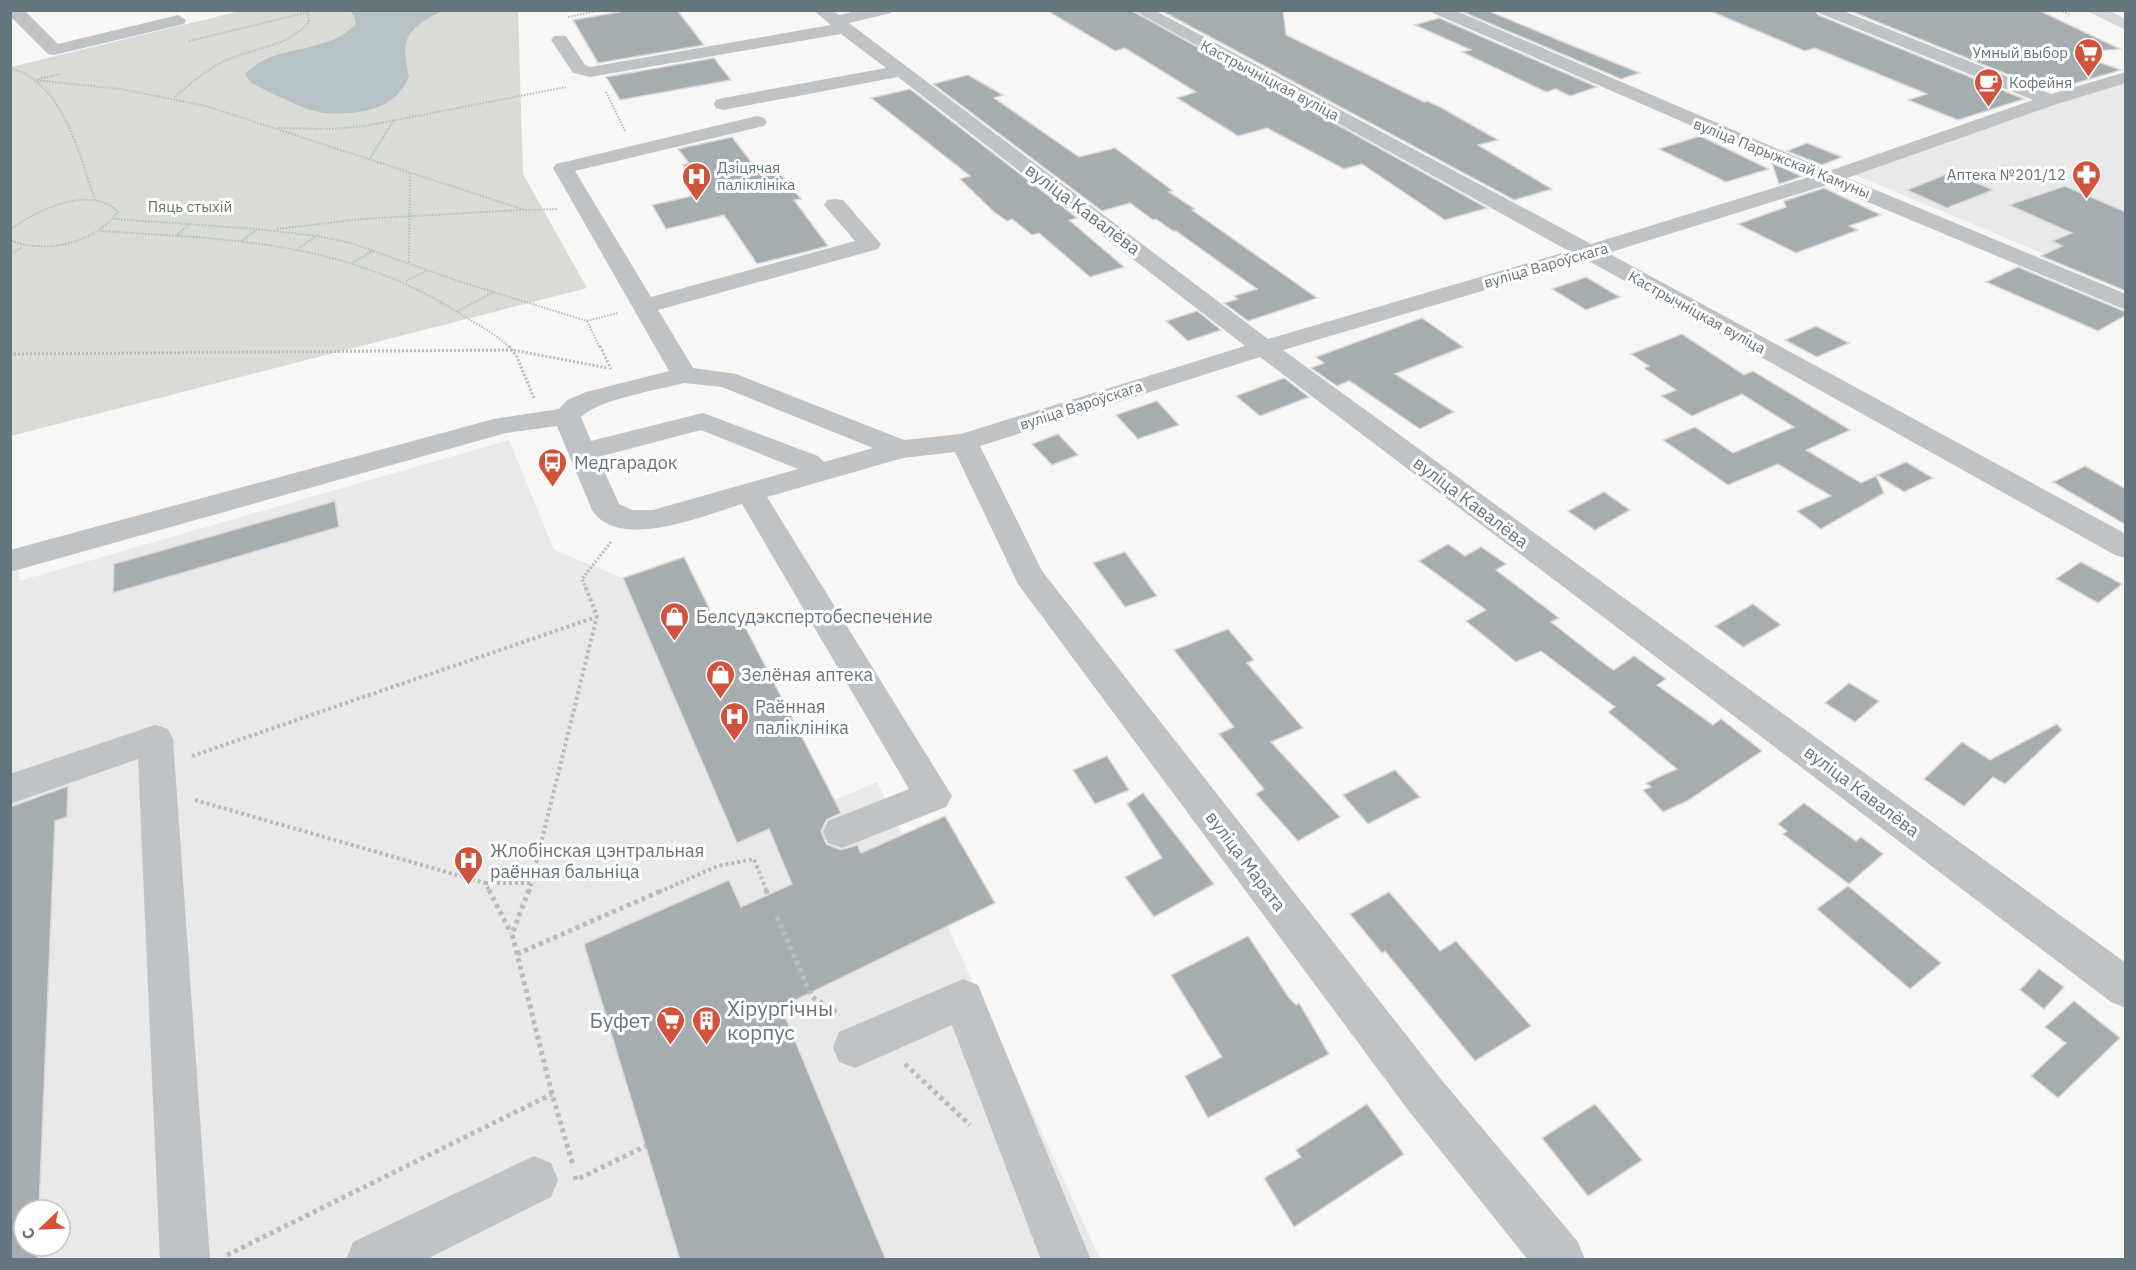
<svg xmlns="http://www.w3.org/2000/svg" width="2136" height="1270" font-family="'IBM Plex Sans',sans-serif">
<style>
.built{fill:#e8e9e8;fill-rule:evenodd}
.green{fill:#d8dcd5}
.water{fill:#b6c2c5}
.building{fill:#a5adb1;stroke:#d9d9d8;stroke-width:1.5}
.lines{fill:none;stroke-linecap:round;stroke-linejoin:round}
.path-far3{stroke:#b9bcbe;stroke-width:2;stroke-dasharray:1.5 1.5;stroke-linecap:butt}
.path-far2{stroke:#b9bcbe;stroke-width:3;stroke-dasharray:2 2;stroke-linecap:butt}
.path-far1{stroke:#b9bcbe;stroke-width:4;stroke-dasharray:3 3;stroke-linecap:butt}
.path{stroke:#b9bcbe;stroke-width:5;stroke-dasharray:4 4;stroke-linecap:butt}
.minor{fill:#bfc3c6;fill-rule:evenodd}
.major{fill:#d4d8db;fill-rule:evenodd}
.labels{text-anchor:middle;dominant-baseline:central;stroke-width:6;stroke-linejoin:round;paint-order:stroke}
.far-poi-label{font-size:15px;fill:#66757d;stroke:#fff;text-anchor:end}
.far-street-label{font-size:15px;fill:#66757d;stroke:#fff}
.far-park-label{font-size:15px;fill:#687664;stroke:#fff}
.street-label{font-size:18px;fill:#66757d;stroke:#fff}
.poi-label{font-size:18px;fill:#66757d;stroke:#fff;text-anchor:start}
.near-poi-label{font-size:21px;fill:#66757d;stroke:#fff;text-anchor:start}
</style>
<rect width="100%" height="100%" fill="#f8f7f5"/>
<!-- built -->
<g class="built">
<path d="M 2125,73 L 2125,288 L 1853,174 L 1997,123 L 1982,117 Z"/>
<path d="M 509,440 L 554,550 L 623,578 L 736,843 L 877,782 L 947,926 L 1100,1259 L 11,1260 L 11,565 L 20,562 L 19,581 ZM 24,1210 L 60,1210 L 60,1246 L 24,1246 Z"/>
</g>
<!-- green -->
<path class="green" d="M 240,11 L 518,11 L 523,174 L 587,288 L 11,436 L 11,67 Z"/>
<!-- water -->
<path class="water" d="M 350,11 L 442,11 C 408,28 399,38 409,77 C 405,85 400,93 392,99 C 375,114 332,117 311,110 C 290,103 270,92 251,83 L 245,74 C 271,47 309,53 341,36 C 346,33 351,28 356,24 L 354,16 Z"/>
<!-- building -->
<g class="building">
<path d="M 630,10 L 677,10 L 704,45 L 598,63 L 573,20 Z"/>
<path d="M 1046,10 L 1131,10 L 1487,208 L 1445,220 L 1362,164 L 1344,169 L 1267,128 L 1238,136 L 1177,98 L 1196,92 L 1125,48 L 1115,51 Z"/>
<path d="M 1160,10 L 1283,10 L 1286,35 L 1424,102 L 1427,101 L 1440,107 L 1498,140 L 1478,145 L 1552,189 L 1514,200 Z"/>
<path d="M 1486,10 L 1573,46 L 1640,73 L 1621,79 L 1463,12 Z"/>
<path d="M 1708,10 L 1815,10 L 1818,15 L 2024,99 L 1958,120 L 1908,100 L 1927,94 L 1815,48 L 1805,51 Z"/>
<path d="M 1848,10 L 2038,10 L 2120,49 L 2073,53 L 2121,70 L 2049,91 Z"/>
<path d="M 1439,18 L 1597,87 L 1570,96 L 1556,89 L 1546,92 L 1462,52 L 1471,50 L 1415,25 Z"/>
<path d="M 714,58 L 731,80 L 620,100 L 606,77 Z"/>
<path d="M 968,75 L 1003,95 L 994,98 L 1079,157 L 1115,148 L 1173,191 L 1169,192 L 1195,209 L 1192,210 L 1317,298 L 1248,321 L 1224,303 L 1238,299 L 1234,296 L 1257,289 L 1176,231 L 1173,231 L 1156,219 L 1153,220 L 1130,203 L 1102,211 L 933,84 Z"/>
<path d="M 910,89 L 1077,218 L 1069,220 L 1124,267 L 1090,277 L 1039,233 L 1032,235 L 1012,219 L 1007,221 L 994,212 L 960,179 L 970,176 L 871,98 Z"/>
<path d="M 1700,136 L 1769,169 L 1726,182 L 1659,149 Z"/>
<path d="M 732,137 L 754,166 L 771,163 L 801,199 L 794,200 L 828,246 L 757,264 L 724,215 L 666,229 L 652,205 L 696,195 L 688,183 L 694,181 L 683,165 L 689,163 L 678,149 Z"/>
<path d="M 1807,143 L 1842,157 L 1822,165 L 1787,151 Z"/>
<path d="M 1772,163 L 1799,175 L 1801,177 L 1779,184 Z"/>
<path d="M 1952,172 L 1993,190 L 1947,208 L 1907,190 Z"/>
<path d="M 2065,186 L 2126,212 L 2126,291 L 2041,256 L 2062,246 L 2052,241 L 2072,233 L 2009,205 Z"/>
<path d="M 1824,188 L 1881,215 L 1849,226 L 1858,230 L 1796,253 L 1738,224 L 1786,207 L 1784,201 Z"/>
<path d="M 2018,267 L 2126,312 L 2126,315 L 2098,331 L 1986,282 Z"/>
<path d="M 1586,277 L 1620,297 L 1586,310 L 1552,289 Z"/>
<path d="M 1197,311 L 1221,330 L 1188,341 L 1166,321 Z"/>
<path d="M 1422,318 L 1463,347 L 1395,374 L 1454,412 L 1420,429 L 1354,384 L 1349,381 L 1337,386 L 1311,368 L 1324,363 L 1316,357 Z"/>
<path d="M 1816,326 L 1849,343 L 1817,357 L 1785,340 Z"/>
<path d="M 1682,334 L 1744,375 L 1753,371 L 1850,430 L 1806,450 L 1861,483 L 1876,476 L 1884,493 L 1821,529 L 1797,511 L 1831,496 L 1778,464 L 1728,485 L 1663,440 L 1695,427 L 1733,453 L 1794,427 L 1742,394 L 1692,416 L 1661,396 L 1676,390 L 1644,368 L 1649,366 L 1631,354 Z"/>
<path d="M 1284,378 L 1309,397 L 1260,416 L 1236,396 Z"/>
<path d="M 1157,401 L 1179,425 L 1138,439 L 1116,415 Z"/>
<path d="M 1058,434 L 1078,455 L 1052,465 L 1032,444 Z"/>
<path d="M 1906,462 L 1933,478 L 1904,492 L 1877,475 Z"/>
<path d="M 2085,466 L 2126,489 L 2126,525 L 2053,482 Z"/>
<path d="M 1604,492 L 1630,510 L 1595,530 L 1568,511 Z"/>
<path d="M 335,501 L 339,527 L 113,593 L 114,564 Z"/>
<path d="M 1448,544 L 1465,556 L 1481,547 L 1506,564 L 1496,570 L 1559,618 L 1551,622 L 1602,662 L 1614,670 L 1634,656 L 1666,679 L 1657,685 L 1713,725 L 1721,719 L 1762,751 L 1687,801 L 1663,812 L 1643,790 L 1651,787 L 1646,783 L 1677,769 L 1608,712 L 1615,707 L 1541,651 L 1516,662 L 1466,621 L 1486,610 L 1419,561 Z"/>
<path d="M 1125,552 L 1157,596 L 1125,607 L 1093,563 Z"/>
<path d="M 684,557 L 717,624 L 739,615 L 841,813 L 826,820 L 821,831 L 826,844 L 841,850 L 857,845 L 861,853 L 945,816 L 995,903 L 781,1007 L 886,1260 L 680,1260 L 584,944 L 729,880 L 741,907 L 792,884 L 769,829 L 737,843 L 623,578 Z"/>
<path d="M 2081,562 L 2122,584 L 2098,603 L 2056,579 Z"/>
<path d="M 1753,604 L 1781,625 L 1743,647 L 1715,626 Z"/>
<path d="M 1228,629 L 1254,660 L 1247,663 L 1303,728 L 1271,742 L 1340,817 L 1298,841 L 1256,794 L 1264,789 L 1219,734 L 1234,727 L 1174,650 Z"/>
<path d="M 1849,683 L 1879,701 L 1855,722 L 1825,703 Z"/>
<path d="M 2057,724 L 2062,730 L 2005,784 L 1993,777 L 1964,806 L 1924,779 L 1962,742 L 1990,760 Z"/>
<path d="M 1107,756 L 1129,790 L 1095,804 L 1073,770 Z"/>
<path d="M 1395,770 L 1420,797 L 1368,824 L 1343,795 Z"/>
<path d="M 68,786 L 67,817 L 55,821 L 39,1210 L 24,1210 L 24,1246 L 38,1246 L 37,1260 L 10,1260 L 10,807 Z"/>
<path d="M 1143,793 L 1214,884 L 1154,917 L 1125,877 L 1162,858 L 1127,804 Z"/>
<path d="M 1804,803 L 1856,841 L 1861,837 L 1883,854 L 1849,884 L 1783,834 L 1787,831 L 1778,824 Z"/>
<path d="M 1848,886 L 1941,963 L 1910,989 L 1817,909 Z"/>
<path d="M 1389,892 L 1440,951 L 1456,941 L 1531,1026 L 1475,1061 L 1385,951 L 1382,953 L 1350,914 Z"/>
<path d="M 1248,936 L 1289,998 L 1296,1005 L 1299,1003 L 1329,1054 L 1208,1118 L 1185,1076 L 1222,1057 L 1171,975 Z"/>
<path d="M 2039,969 L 2064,987 L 2044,1009 L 2020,990 Z"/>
<path d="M 2074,1001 L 2120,1038 L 2058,1098 L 2031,1076 L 2066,1043 L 2045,1027 Z"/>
<path d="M 1367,1104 L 1404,1154 L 1294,1227 L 1264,1178 L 1301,1157 L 1296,1150 Z"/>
<path d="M 1595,1104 L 1642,1160 L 1588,1196 L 1542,1138 Z"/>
</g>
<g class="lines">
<!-- path-far3 -->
<g class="path-far3">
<path d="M 2060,10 L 2070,15"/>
<path d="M 568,17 L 602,10"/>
<path d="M 189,41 L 309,12"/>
<path d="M 10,68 C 64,82 79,155 95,200"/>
<path d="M 38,79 L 60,74"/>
<path d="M 34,80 L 121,89 L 206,106 L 525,210 L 557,209"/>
<path d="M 606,92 L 625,131"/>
<path d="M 175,97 C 192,82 208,68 229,59 C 257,47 287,47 309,22 L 308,10"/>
<path d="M 278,128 L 332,129 L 365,126 L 566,87"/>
<path d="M 369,160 L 394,120"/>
<path d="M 115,219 L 257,229 L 317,236 L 351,243 L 461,282 L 587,321 L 618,313"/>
<path d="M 277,229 L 361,219 L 521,210"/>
<path d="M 10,230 C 36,210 91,184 118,212 C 95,243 45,255 10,240"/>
<path d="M 100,231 C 228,239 345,241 457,312 C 475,323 495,333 510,348"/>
<path d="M 176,236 L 190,224"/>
<path d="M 242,241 L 257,229"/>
<path d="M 299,248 L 315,237"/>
<path d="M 10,254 L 23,247"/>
<path d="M 354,262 L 373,251"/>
<path d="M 409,262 L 410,173"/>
<path d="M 406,281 L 428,270"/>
<path d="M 458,311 L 494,292"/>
<path d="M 587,321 L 600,348"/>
</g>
<!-- path-far2 -->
<g class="path-far2">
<path d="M 509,346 L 517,357 L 534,398"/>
<path d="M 600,346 L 611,369"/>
<path d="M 10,354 L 513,350 L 608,368"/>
<path d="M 586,589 L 582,579 L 611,542"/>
</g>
<!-- path-far1 -->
<g class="path-far1">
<path d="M 192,756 L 596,617"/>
<path d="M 195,800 L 485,883 L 490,892"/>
<path d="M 485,883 L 532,883"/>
<path d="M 529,892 L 597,616 L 586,588"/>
<path d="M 659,892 L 718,866 L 754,859 L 767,892"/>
</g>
<!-- path -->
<g class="path">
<path d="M 489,890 L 511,933"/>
<path d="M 529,890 L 512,934 L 552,1094 L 573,1165"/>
<path d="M 766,890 L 768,895"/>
<path d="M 777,917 L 812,997 L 840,1014"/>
<path d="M 517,954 L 663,890"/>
<path d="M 905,1064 L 970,1125"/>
<path d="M 575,1176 L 576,1180 L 646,1146"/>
<path d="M 227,1255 L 552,1094"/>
</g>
<!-- minor -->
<g class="minor">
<path d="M 10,10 L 24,10 L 58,44 L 178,15 L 186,20 L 184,24 L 54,55 L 48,54 L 10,16 Z"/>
<path d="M 813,10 L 832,10 L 839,15 L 861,10 L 893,10 L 891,13 L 849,23 L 1268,339 L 1569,251 L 1133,10 L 1154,10 L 1591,244 L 1809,177 L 1433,13 L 1431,10 L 1454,10 L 1829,171 L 2033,100 L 1819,13 L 1817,10 L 1841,10 L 2051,94 L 2126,72 L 2126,83 L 2057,104 L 1847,178 L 2126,294 L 2126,310 L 1827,185 L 1608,253 L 2126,534 L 2126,558 L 2115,555 L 1587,260 L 1283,350 L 2126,963 L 2126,1008 L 2111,1002 L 1260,357 L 980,446 L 1042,571 L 1440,1078 L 1578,1242 L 1585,1260 L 1528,1260 L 1408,1110 L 1018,584 L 955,452 L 903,458 L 767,497 L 952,796 L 946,807 L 842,848 L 828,843 L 823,832 L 828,821 L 909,789 L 742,504 C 705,515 619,552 592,510 L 557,426 L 506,433 L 10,572 L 10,550 L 494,419 L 559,409 L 567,400 L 586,392 L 669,371 L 553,168 L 556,164 L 757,116 L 764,118 L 767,122 L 764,126 L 575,171 L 651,297 L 855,241 L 824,205 L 827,200 L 835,199 L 843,200 L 881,244 L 878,249 L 658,310 L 693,368 L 736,374 L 904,440 L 961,434 L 1245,346 L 898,77 L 723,110 L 716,108 L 714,104 L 716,100 L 723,98 L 886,68 L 841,34 L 590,77 L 573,73 L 551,40 L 554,36 L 566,36 L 585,65 L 590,67 L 831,25 ZM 684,383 L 722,387 L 873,448 L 824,462 L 818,456 L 703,413 L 591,441 L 581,417 C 599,399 658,390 684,383 ZM 701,430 L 798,469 L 653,510 L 632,510 L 619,504 L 598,457 Z"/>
<path d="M 155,725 L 168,729 L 173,739 L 210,1260 L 160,1260 L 138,759 L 10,804 L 10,774 Z"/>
<path d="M 963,979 L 978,985 L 1091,1260 L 1041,1260 L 952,1025 L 855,1068 L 839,1062 L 833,1047 L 839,1032 Z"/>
<path d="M 534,1156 L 551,1163 L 558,1180 L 551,1197 L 425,1260 L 346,1260 L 353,1242 Z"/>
</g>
<!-- major -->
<path class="major" d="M 2085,10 L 2108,10 L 2126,19 L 2126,30 Z"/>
</g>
<!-- icons -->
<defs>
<symbol id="supermarket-pin" viewBox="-11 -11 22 30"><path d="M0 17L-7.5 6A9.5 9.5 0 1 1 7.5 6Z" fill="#d1533c" stroke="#fff"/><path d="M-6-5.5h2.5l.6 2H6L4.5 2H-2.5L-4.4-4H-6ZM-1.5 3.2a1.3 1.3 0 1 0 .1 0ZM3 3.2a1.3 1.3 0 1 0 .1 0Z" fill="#fff"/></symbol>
<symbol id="cafe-pin" viewBox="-11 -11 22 30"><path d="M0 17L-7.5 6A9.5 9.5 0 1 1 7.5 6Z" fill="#d1533c" stroke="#fff"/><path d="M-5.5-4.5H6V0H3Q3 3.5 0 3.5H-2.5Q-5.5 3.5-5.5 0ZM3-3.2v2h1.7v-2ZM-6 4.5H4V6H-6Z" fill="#fff"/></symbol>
<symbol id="pharmacy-pin" viewBox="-11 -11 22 30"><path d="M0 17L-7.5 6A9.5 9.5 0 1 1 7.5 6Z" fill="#d1533c" stroke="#fff"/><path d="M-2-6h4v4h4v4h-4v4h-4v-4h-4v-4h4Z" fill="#fff"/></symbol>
<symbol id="hospital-pin" viewBox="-11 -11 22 30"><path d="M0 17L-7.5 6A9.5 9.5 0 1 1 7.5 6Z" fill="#d1533c" stroke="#fff"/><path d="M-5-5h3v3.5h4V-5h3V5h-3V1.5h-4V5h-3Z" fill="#fff"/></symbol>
<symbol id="bus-pin" viewBox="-11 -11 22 30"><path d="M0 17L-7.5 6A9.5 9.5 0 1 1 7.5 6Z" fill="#d1533c" stroke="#fff"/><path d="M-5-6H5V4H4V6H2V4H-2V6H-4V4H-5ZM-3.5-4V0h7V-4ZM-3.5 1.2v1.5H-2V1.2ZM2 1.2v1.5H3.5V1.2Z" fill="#fff"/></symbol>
<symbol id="shop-pin" viewBox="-11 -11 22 30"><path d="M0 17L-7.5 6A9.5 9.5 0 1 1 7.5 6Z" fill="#d1533c" stroke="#fff"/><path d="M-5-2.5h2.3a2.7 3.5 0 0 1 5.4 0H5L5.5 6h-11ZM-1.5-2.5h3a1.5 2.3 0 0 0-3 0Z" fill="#fff"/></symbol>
<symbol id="building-pin" viewBox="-11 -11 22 30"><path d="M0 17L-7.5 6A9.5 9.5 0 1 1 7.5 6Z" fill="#d1533c" stroke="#fff"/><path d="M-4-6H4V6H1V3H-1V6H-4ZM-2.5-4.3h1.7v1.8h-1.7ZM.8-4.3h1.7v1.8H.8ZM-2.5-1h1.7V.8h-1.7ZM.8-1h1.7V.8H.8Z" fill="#fff"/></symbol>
</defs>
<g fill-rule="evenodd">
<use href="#supermarket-pin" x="2072" y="36" width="33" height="45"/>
<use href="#cafe-pin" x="1972" y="66" width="33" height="45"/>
<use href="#pharmacy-pin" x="2070" y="158" width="33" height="45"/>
<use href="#hospital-pin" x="680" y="160" width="33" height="45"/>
<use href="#bus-pin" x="536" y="446" width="33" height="45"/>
<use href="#shop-pin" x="658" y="600" width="33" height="45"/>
<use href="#shop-pin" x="704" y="658" width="33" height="45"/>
<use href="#hospital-pin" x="718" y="700" width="33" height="45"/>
<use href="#hospital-pin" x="452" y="844" width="33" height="45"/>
<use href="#supermarket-pin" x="654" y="1004" width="33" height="45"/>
<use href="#building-pin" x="690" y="1004" width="33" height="45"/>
</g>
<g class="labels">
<!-- far-poi labels -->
<g class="far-poi-label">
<text x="2068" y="52">Умный выбор</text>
<text x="2009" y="82" text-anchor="start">Кофейня</text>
<text x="717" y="167" text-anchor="start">Дзіцячая<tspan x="717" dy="17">паліклініка</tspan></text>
<text x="2066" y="174">Аптека №201/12</text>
</g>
<!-- far-street labels -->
<g class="far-street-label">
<text transform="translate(1270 80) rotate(28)">Кастрычніцкая вуліца</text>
<text transform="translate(1782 158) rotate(22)">вуліца Парыжскай Камуны</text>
<text transform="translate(1546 265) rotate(-16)">вуліца Вароўскага</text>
<text transform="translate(1697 312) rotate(29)">Кастрычніцкая вуліца</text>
<text transform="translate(1081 405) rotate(-18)">вуліца Вароўскага</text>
</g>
<!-- far-park labels -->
<g class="far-park-label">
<text x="190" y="206">Пяць стыхій</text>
</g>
<!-- street labels -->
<g class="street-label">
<text transform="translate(1083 209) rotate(37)">вуліца Кавалёва</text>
<text transform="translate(1471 502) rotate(37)">вуліца Кавалёва</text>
<text transform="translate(1862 791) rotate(37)">вуліца Кавалёва</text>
<text transform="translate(1246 861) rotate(53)">вуліца Марата</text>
</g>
<!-- poi labels -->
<g class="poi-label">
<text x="574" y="462">Медгарадок</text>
<text x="696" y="616">Белсудэкспертобеспечение</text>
<text x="741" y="674">Зелёная аптека</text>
<text x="755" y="706">Раённая<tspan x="755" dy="21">паліклініка</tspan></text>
<text x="490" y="850">Жлобінская цэнтральная<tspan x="490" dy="21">раённая бальніца</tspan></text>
</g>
<!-- near-poi labels -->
<g class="near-poi-label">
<text x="727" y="1008">Хірургічны<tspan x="727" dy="24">корпус</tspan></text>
<text x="650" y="1020" text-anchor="end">Буфет</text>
</g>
</g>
<!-- border -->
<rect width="2136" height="1270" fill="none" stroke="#66757d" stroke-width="24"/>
<!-- north arrow -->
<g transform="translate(42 1228) rotate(247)"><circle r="28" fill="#ffffff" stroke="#c2c8cb" stroke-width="1.5"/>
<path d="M0-4.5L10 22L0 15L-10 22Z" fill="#d1533c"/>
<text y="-9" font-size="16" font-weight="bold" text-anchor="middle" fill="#66757d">С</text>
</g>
</svg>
